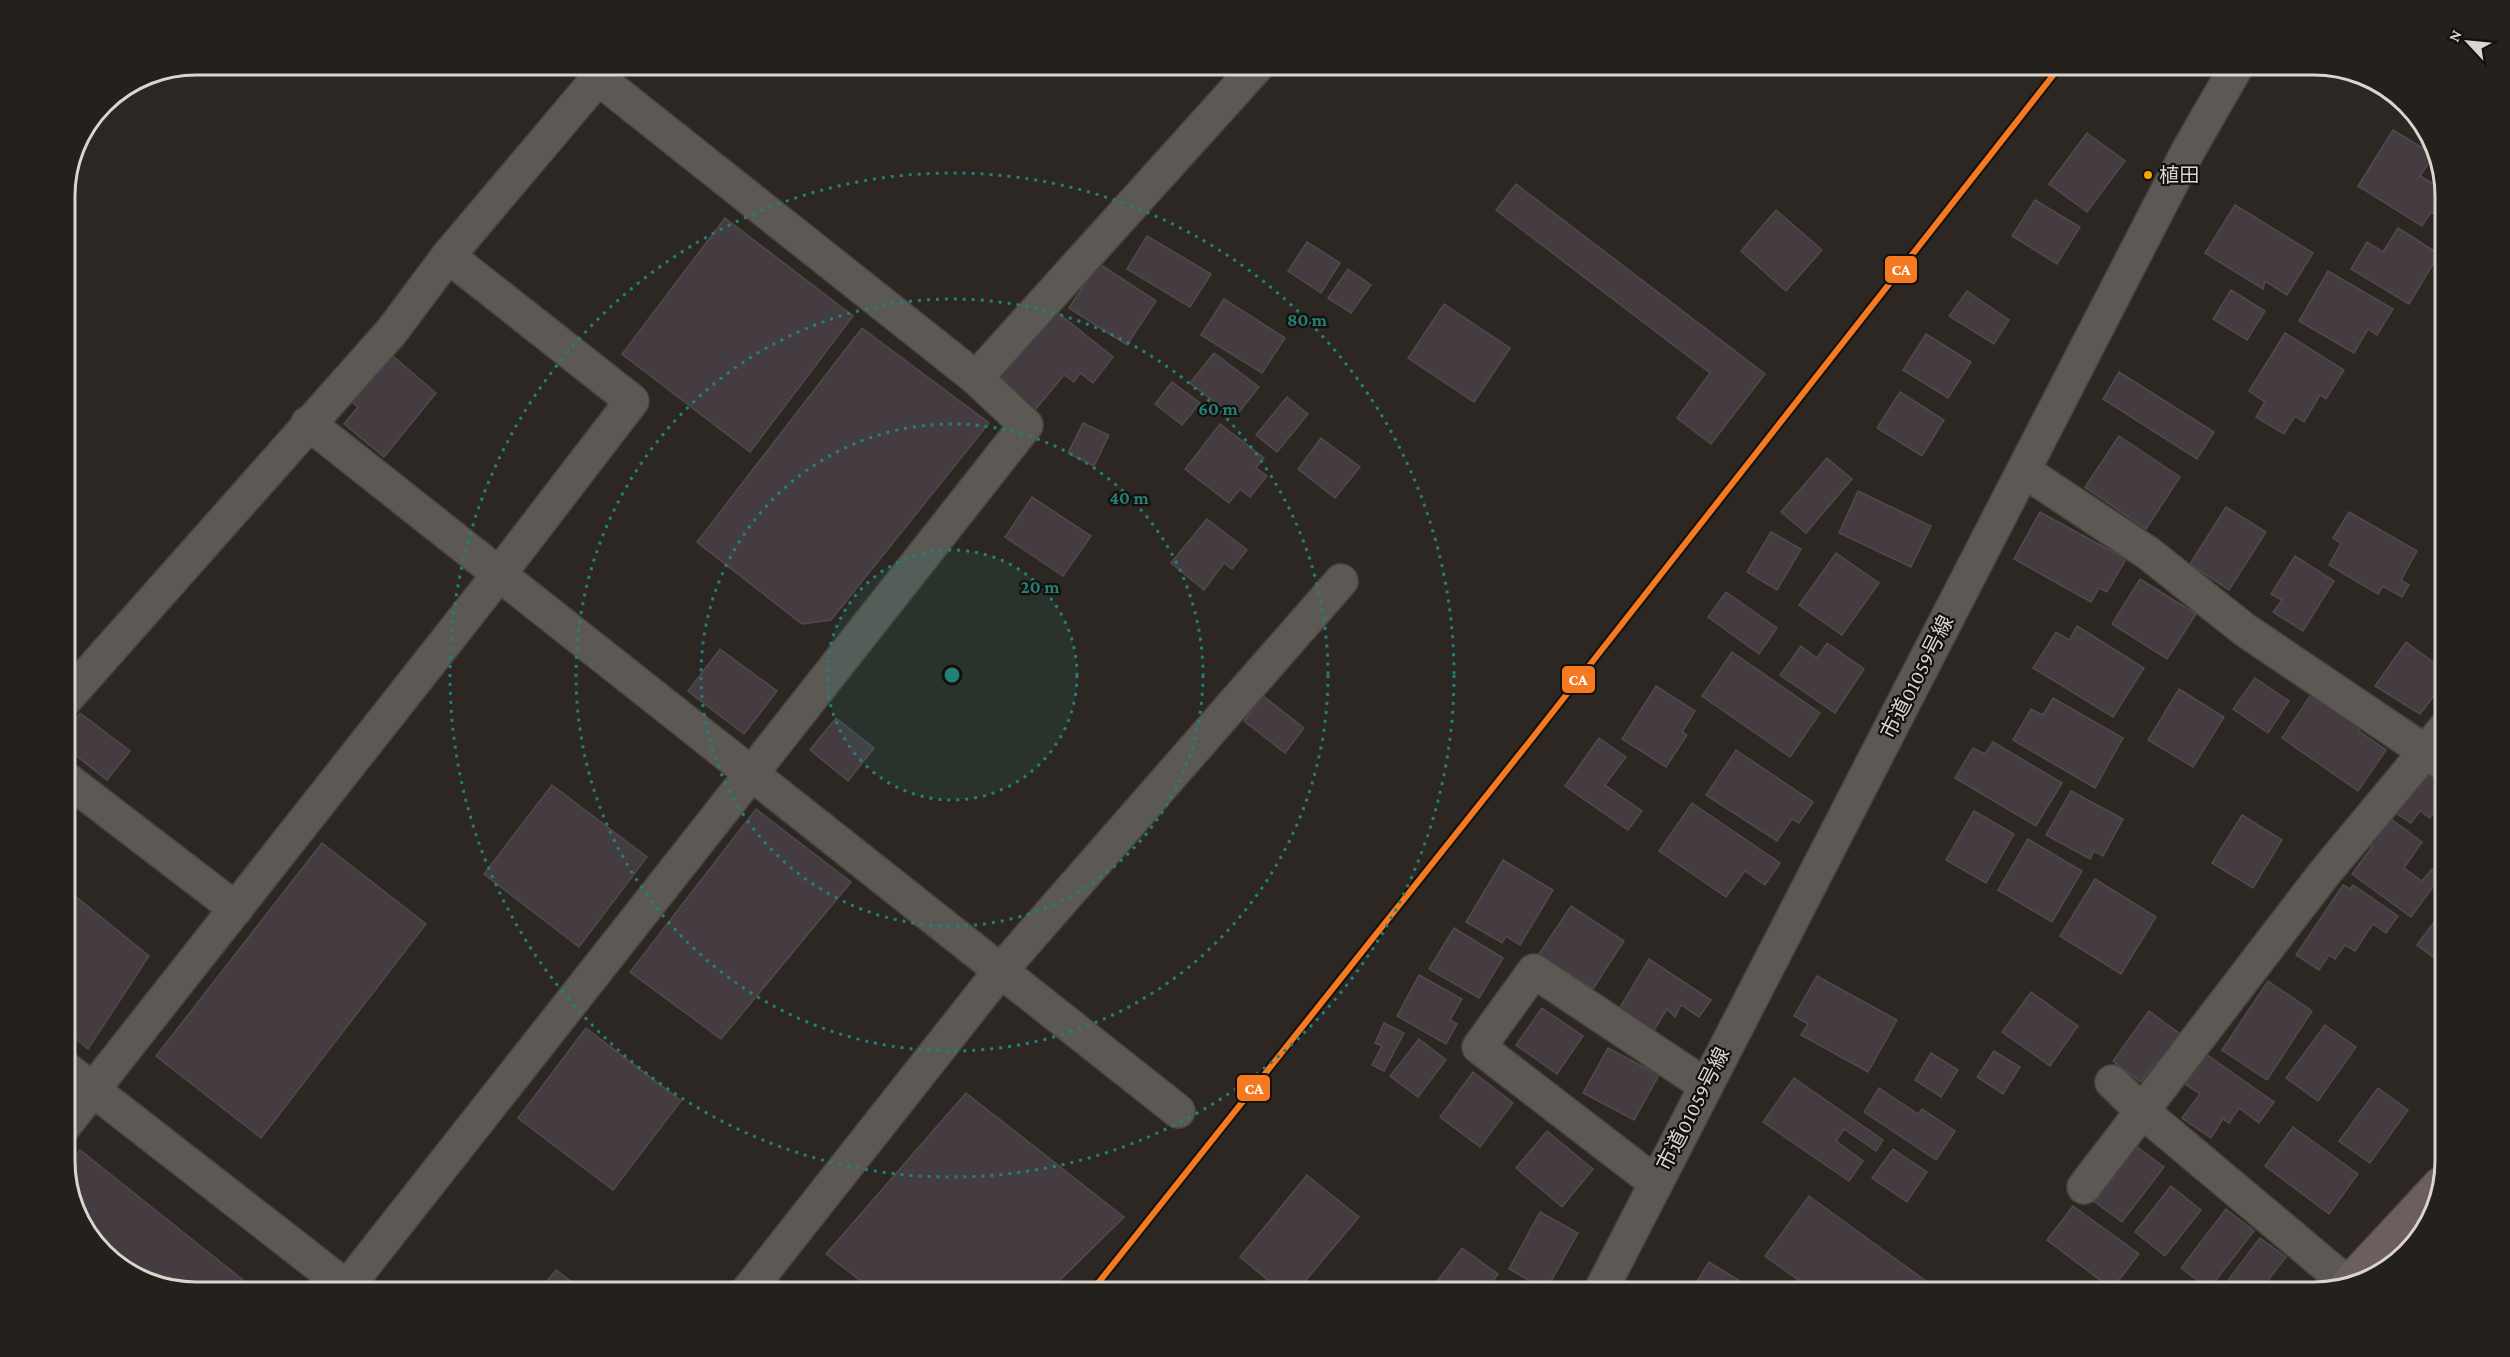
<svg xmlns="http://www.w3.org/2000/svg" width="2510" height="1357" font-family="'Crimson Pro','Noto Sans JP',serif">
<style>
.building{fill:#453c42;stroke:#4f4b4a;stroke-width:1.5}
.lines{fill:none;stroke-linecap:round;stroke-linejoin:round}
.minor-casing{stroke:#47433f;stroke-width:36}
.major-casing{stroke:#47433f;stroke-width:36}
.minor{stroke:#5c5954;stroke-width:33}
.major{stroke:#6b5e5c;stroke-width:33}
.rail-1-casing{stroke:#14110d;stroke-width:10}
.rail-1{stroke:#f47921;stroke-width:6}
.ring{fill:none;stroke:#238078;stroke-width:3;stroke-dasharray:3 6}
.bus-dot{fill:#f7a600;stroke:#14110d;stroke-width:2}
.labels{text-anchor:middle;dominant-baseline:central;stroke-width:4.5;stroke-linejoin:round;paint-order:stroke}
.bus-label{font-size:20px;fill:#dad5cf;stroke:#14110d;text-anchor:start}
.street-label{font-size:21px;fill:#dad5cf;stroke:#14110d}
.rim{fill:none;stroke:#dad5cf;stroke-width:3}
.centre{fill:#238078;stroke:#14110d;stroke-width:3}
.ring-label{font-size:18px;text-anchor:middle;font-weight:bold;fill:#238078;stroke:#14110d;stroke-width:4.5;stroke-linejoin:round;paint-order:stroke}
.line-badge{stroke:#14110d;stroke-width:2}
.badge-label{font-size:16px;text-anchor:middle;font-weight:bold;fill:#fff}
</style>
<rect width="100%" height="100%" fill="#2c2722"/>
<!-- building -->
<g class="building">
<path d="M 2393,130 L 2434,155 L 2420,176 L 2445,191 L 2443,219 L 2431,212 L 2422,226 L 2358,186 Z"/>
<path d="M 2087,133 L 2125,161 L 2087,212 L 2049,184 Z"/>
<path d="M 1516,184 L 1765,374 L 1711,444 L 1677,418 L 1710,373 L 1496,210 Z"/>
<path d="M 2035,200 L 2080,227 L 2057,264 L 2012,236 Z"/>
<path d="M 2235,205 L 2313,253 L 2287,295 L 2265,281 L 2263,289 L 2205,253 Z"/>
<path d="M 1776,210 L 1822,250 L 1786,291 L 1741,251 Z"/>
<path d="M 725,218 L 853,316 L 750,452 L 622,354 Z"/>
<path d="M 2398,228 L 2439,254 L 2409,304 L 2351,269 L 2367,242 L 2383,252 Z"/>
<path d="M 1147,236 L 1211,274 L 1190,307 L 1127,269 Z"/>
<path d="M 1307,242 L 1340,263 L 1321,293 L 1288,271 Z"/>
<path d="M 1098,263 L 1156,301 L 1127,345 L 1069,308 Z"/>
<path d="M 1348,269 L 1371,285 L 1351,313 L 1328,298 Z"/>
<path d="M 2328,271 L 2393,309 L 2377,335 L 2368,329 L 2354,353 L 2299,321 Z"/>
<path d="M 2231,290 L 2265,311 L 2247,340 L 2213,319 Z"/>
<path d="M 1967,291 L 2009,320 L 1994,344 L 1949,316 Z"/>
<path d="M 1224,299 L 1285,338 L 1262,373 L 1201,335 Z"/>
<path d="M 1444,304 L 1510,348 L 1474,402 L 1408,358 Z"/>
<path d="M 1048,305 L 1113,357 L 1093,383 L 1080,373 L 1074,382 L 1064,375 L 1035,410 L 992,375 Z"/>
<path d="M 862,328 L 989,423 L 831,620 L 802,624 L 697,542 Z"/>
<path d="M 2285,333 L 2344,370 L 2326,399 L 2320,395 L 2304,422 L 2295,416 L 2284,434 L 2256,417 L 2265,402 L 2249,391 Z"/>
<path d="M 1926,334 L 1971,362 L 1948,398 L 1903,370 Z"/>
<path d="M 387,351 L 436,393 L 384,457 L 344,424 L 358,407 L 348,399 Z"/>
<path d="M 1214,353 L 1259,387 L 1235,417 L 1190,383 Z"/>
<path d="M 2119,372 L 2214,432 L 2197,459 L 2103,399 Z"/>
<path d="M 1172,382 L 1200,403 L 1182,425 L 1155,404 Z"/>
<path d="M 1900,392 L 1944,420 L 1922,456 L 1877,428 Z"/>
<path d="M 1287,397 L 1308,414 L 1277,452 L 1256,435 Z"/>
<path d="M 1083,423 L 1109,435 L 1094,466 L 1068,453 Z"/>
<path d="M 1220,424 L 1264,458 L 1256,468 L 1267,476 L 1250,497 L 1240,489 L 1229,503 L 1185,469 Z"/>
<path d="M 2119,436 L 2180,477 L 2146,529 L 2085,487 Z"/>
<path d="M 1321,438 L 1360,467 L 1335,498 L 1298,469 Z"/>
<path d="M 1827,458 L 1852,479 L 1806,533 L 1781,512 Z"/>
<path d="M 1858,491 L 1931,526 L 1911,567 L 1839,533 Z"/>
<path d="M 1032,497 L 1091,536 L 1063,576 L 1005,537 Z"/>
<path d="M 2226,507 L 2266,532 L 2229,590 L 2190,564 Z"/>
<path d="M 2040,512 L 2126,559 L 2107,592 L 2099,588 L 2091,602 L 2014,559 Z"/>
<path d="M 2349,512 L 2417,551 L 2401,580 L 2409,585 L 2402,597 L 2383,586 L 2378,594 L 2329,565 L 2341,543 L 2333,538 Z"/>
<path d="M 1207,519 L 1247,550 L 1232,569 L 1224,563 L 1204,590 L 1171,563 Z"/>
<path d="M 1771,532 L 1801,549 L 1777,590 L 1747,572 Z"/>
<path d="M 1836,553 L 1879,583 L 1842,635 L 1799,605 Z"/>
<path d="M 2295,556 L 2334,581 L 2303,631 L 2273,612 L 2282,600 L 2271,594 Z"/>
<path d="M 2140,579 L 2196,614 L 2167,659 L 2112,624 Z"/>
<path d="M 1726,592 L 1777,628 L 1759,654 L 1708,617 Z"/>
<path d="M 2077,626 L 2144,668 L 2113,717 L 2033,668 L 2056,632 L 2069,640 Z"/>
<path d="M 2406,642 L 2445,671 L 2445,681 L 2420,714 L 2375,686 Z"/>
<path d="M 1827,643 L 1864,669 L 1835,713 L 1780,675 L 1801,646 L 1817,658 Z"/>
<path d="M 720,649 L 777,691 L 744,734 L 688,691 Z"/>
<path d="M 1732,652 L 1820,713 L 1790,757 L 1702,696 Z"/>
<path d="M 2255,678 L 2289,701 L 2268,733 L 2233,709 Z"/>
<path d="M 1656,686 L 1695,711 L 1682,732 L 1687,735 L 1666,767 L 1622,739 Z"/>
<path d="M 2179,689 L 2224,717 L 2193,767 L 2148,740 Z"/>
<path d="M 2314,690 L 2363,724 L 2359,731 L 2386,750 L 2358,791 L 2282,738 Z"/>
<path d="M 1263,696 L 1304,728 L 1285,753 L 1244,721 Z"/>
<path d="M 2053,698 L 2123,738 L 2095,788 L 2013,740 L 2031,709 L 2043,715 Z"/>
<path d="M 80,713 L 130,751 L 107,780 L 65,747 L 65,734 Z"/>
<path d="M 836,718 L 874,748 L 848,781 L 810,750 Z"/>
<path d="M 1599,738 L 1626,757 L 1605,785 L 1642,811 L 1628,830 L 1565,786 Z"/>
<path d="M 1993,742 L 2062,783 L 2036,826 L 1955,778 L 1973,748 L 1985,754 Z"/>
<path d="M 1736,750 L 1813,802 L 1799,823 L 1792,819 L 1777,841 L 1706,795 Z"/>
<path d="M 2424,768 L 2445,782 L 2445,797 L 2430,818 L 2420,811 L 2411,823 L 2388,808 Z"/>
<path d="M 552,785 L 647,857 L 579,947 L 484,874 Z"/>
<path d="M 2071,791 L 2123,819 L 2103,856 L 2094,851 L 2090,859 L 2046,835 Z"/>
<path d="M 1692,803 L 1780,863 L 1765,885 L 1745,871 L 1726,897 L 1659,851 Z"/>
<path d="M 756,809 L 851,882 L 721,1039 L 630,972 Z"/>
<path d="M 1974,811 L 2014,834 L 1986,883 L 1946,860 Z"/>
<path d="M 2383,813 L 2422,842 L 2404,868 L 2422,881 L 2432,869 L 2441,876 L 2411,917 L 2352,874 L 2372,847 L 2363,841 Z"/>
<path d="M 2242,815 L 2282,840 L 2253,888 L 2212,863 Z"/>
<path d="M 2028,839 L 2082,871 L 2052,922 L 1998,890 Z"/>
<path d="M 322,843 L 426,924 L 261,1138 L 156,1056 Z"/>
<path d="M 1503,860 L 1553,890 L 1520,945 L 1506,936 L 1502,943 L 1466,922 Z"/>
<path d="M 2095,879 L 2156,917 L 2121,974 L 2060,936 Z"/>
<path d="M 2343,885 L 2350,889 L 2353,885 L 2398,916 L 2386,933 L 2373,924 L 2355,951 L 2345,945 L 2335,959 L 2329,955 L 2319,970 L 2296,955 Z"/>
<path d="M 70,892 L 149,956 L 88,1049 L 65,1030 L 65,898 Z"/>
<path d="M 1571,906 L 1624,941 L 1593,989 L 1539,954 Z"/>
<path d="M 2445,907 L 2445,966 L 2417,945 Z"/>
<path d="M 1454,928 L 1503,958 L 1479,998 L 1429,969 Z"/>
<path d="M 1649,959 L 1711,1000 L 1699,1017 L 1681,1005 L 1675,1017 L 1667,1009 L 1653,1032 L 1619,1009 Z"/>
<path d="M 1419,975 L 1462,999 L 1450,1020 L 1457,1024 L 1446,1044 L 1397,1016 Z"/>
<path d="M 1817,976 L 1897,1020 L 1868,1072 L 1801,1035 L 1808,1024 L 1794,1016 Z"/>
<path d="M 2268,981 L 2312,1011 L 2267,1080 L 2222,1050 Z"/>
<path d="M 2031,992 L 2078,1026 L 2050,1066 L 2002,1032 Z"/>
<path d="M 1542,1008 L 1583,1036 L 1557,1074 L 1516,1045 Z"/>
<path d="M 2149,1011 L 2184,1037 L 2161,1069 L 2154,1064 L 2141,1082 L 2113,1061 Z"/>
<path d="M 1384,1023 L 1404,1033 L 1384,1071 L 1372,1065 L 1382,1046 L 1375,1043 Z"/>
<path d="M 2325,1025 L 2356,1047 L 2318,1101 L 2286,1078 Z"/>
<path d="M 586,1028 L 681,1101 L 613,1190 L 518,1118 Z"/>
<path d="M 1419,1039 L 1446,1060 L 1418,1097 L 1390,1076 Z"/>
<path d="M 1608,1048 L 1659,1075 L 1634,1120 L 1583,1093 Z"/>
<path d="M 1994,1051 L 2020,1067 L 2003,1094 L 1977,1077 Z"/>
<path d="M 1931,1053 L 1958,1070 L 1941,1097 L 1915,1080 Z"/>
<path d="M 2206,1054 L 2274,1102 L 2259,1123 L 2239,1108 L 2229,1123 L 2223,1119 L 2211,1138 L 2182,1118 L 2200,1094 L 2185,1084 Z"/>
<path d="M 1473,1072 L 1513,1103 L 1480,1147 L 1440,1117 Z"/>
<path d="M 1794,1078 L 1883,1140 L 1876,1151 L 1844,1129 L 1836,1141 L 1863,1161 L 1849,1181 L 1763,1122 Z"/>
<path d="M 1879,1088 L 1918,1114 L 1922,1109 L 1955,1131 L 1936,1160 L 1864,1112 Z"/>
<path d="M 2378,1088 L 2408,1110 L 2370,1163 L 2339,1141 Z"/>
<path d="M 966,1093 L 1124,1217 L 1048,1292 L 875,1292 L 826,1254 Z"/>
<path d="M 2293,1127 L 2358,1174 L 2329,1214 L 2265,1166 Z"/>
<path d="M 1547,1131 L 1593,1169 L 1562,1207 L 1516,1168 Z"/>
<path d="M 2133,1144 L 2164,1167 L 2122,1222 L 2091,1199 Z"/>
<path d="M 1893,1149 L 1927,1172 L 1907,1202 L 1872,1178 Z"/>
<path d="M 80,1150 L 258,1292 L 196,1292 L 137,1279 L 86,1234 L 65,1170 Z"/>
<path d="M 1307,1175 L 1359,1217 L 1296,1292 L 1282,1292 L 1240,1257 Z"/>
<path d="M 2171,1186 L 2201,1210 L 2165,1256 L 2135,1232 Z"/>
<path d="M 1809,1196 L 1941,1292 L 1815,1292 L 1765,1256 Z"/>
<path d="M 2073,1206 L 2139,1254 L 2112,1289 L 2047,1240 Z"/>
<path d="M 2226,1209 L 2254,1231 L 2209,1289 L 2181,1268 Z"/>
<path d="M 1540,1212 L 1578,1233 L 1546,1290 L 1509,1269 Z"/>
<path d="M 2260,1238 L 2286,1257 L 2259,1292 L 2238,1292 L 2226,1283 Z"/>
<path d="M 1462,1248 L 1498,1274 L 1485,1292 L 1429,1292 Z"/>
<path d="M 1709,1262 L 1758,1292 L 1690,1292 Z"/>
<path d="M 556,1270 L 585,1292 L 538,1292 Z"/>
<path d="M 2075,1283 L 2089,1292 L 2069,1292 Z"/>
</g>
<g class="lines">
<defs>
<g id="minor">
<path d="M 598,78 L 976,378"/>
<path d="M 308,423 L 1178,1111"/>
<path d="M 2024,471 L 2148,553 L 2245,630 L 2445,765"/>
<path d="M 65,700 L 392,331 L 448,256 L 610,64"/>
<path d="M 65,778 L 236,909"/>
<path d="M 65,1068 L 353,1292"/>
<path d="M 2112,1082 L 2142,1111 L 2347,1283"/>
<path d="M 65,1125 L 500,573 L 632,401 L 448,256"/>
<path d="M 1656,1183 L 1479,1047 L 1534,971 L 1705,1085"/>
<path d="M 2084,1187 L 2323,875 L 2445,728"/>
<path d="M 343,1292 L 1026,425 L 976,378 L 1259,64"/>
<path d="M 747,1292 L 1001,970 L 1341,581"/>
<path d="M 1600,1292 L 2188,151 L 2238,64"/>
</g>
<path id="major" d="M 2349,1282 L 2440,1184"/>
</defs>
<!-- minor casing -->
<use href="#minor" class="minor-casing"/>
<!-- major casing -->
<use href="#major" class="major-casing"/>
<!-- minor -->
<use href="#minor" class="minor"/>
<!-- major -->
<use href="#major" class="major"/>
<defs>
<path id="rail-1" d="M 1091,1292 L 1530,741 L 2062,64"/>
</defs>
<!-- rail-1 casing -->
<use href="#rail-1" class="rail-1-casing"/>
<!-- rail-1 -->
<use href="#rail-1" class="rail-1"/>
</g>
<!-- distance rings -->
<circle cx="952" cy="675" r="125" fill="#238078" fill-opacity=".12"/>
<g class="ring">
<circle cx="952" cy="675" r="125"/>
<circle cx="952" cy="675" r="251"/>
<circle cx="952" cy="675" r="376"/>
<circle cx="952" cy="675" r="502"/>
</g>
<!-- markers -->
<circle class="bus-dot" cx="2148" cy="175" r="5"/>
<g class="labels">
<!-- bus labels -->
<g class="bus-label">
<text x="2159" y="175">植田</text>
</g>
<!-- street labels -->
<g class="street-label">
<text transform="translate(1917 677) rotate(-63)">市道01059号線</text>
<text transform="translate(1693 1109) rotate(-63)">市道01059号線</text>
</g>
</g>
<!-- crop -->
<path d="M0 0H2510V1357H0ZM196 75H2314A121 121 0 0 1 2435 196V1161A121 121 0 0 1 2314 1282H196A121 121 0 0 1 75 1161V196A121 121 0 0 1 196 75Z" fill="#24211d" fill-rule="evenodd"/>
<path class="rim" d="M196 75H2314A121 121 0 0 1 2435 196V1161A121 121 0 0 1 2314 1282H196A121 121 0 0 1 75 1161V196A121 121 0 0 1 196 75Z"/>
<circle cx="952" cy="675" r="9" class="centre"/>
<g class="ring-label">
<text x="1307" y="326">80 m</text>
<text x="1218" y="415">60 m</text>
<text x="1129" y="504">40 m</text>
<text x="1040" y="593">20 m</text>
</g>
<g class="line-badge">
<rect x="1884" y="255" width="34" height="29" rx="6" fill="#f47921"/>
<rect x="1561" y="665" width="35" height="29" rx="6" fill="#f47921"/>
<rect x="1236" y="1074" width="35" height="28" rx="6" fill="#f47921"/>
</g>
<g class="badge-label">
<text x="1901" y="275">CA</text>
<text x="1578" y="685">CA</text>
<text x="1254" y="1094">CA</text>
</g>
<!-- north arrow -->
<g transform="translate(2468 42) rotate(296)" stroke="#14110d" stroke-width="4.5" paint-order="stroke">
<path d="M0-4.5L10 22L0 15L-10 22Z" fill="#dad5cf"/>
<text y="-9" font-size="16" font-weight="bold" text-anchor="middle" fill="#dad5cf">N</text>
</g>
</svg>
